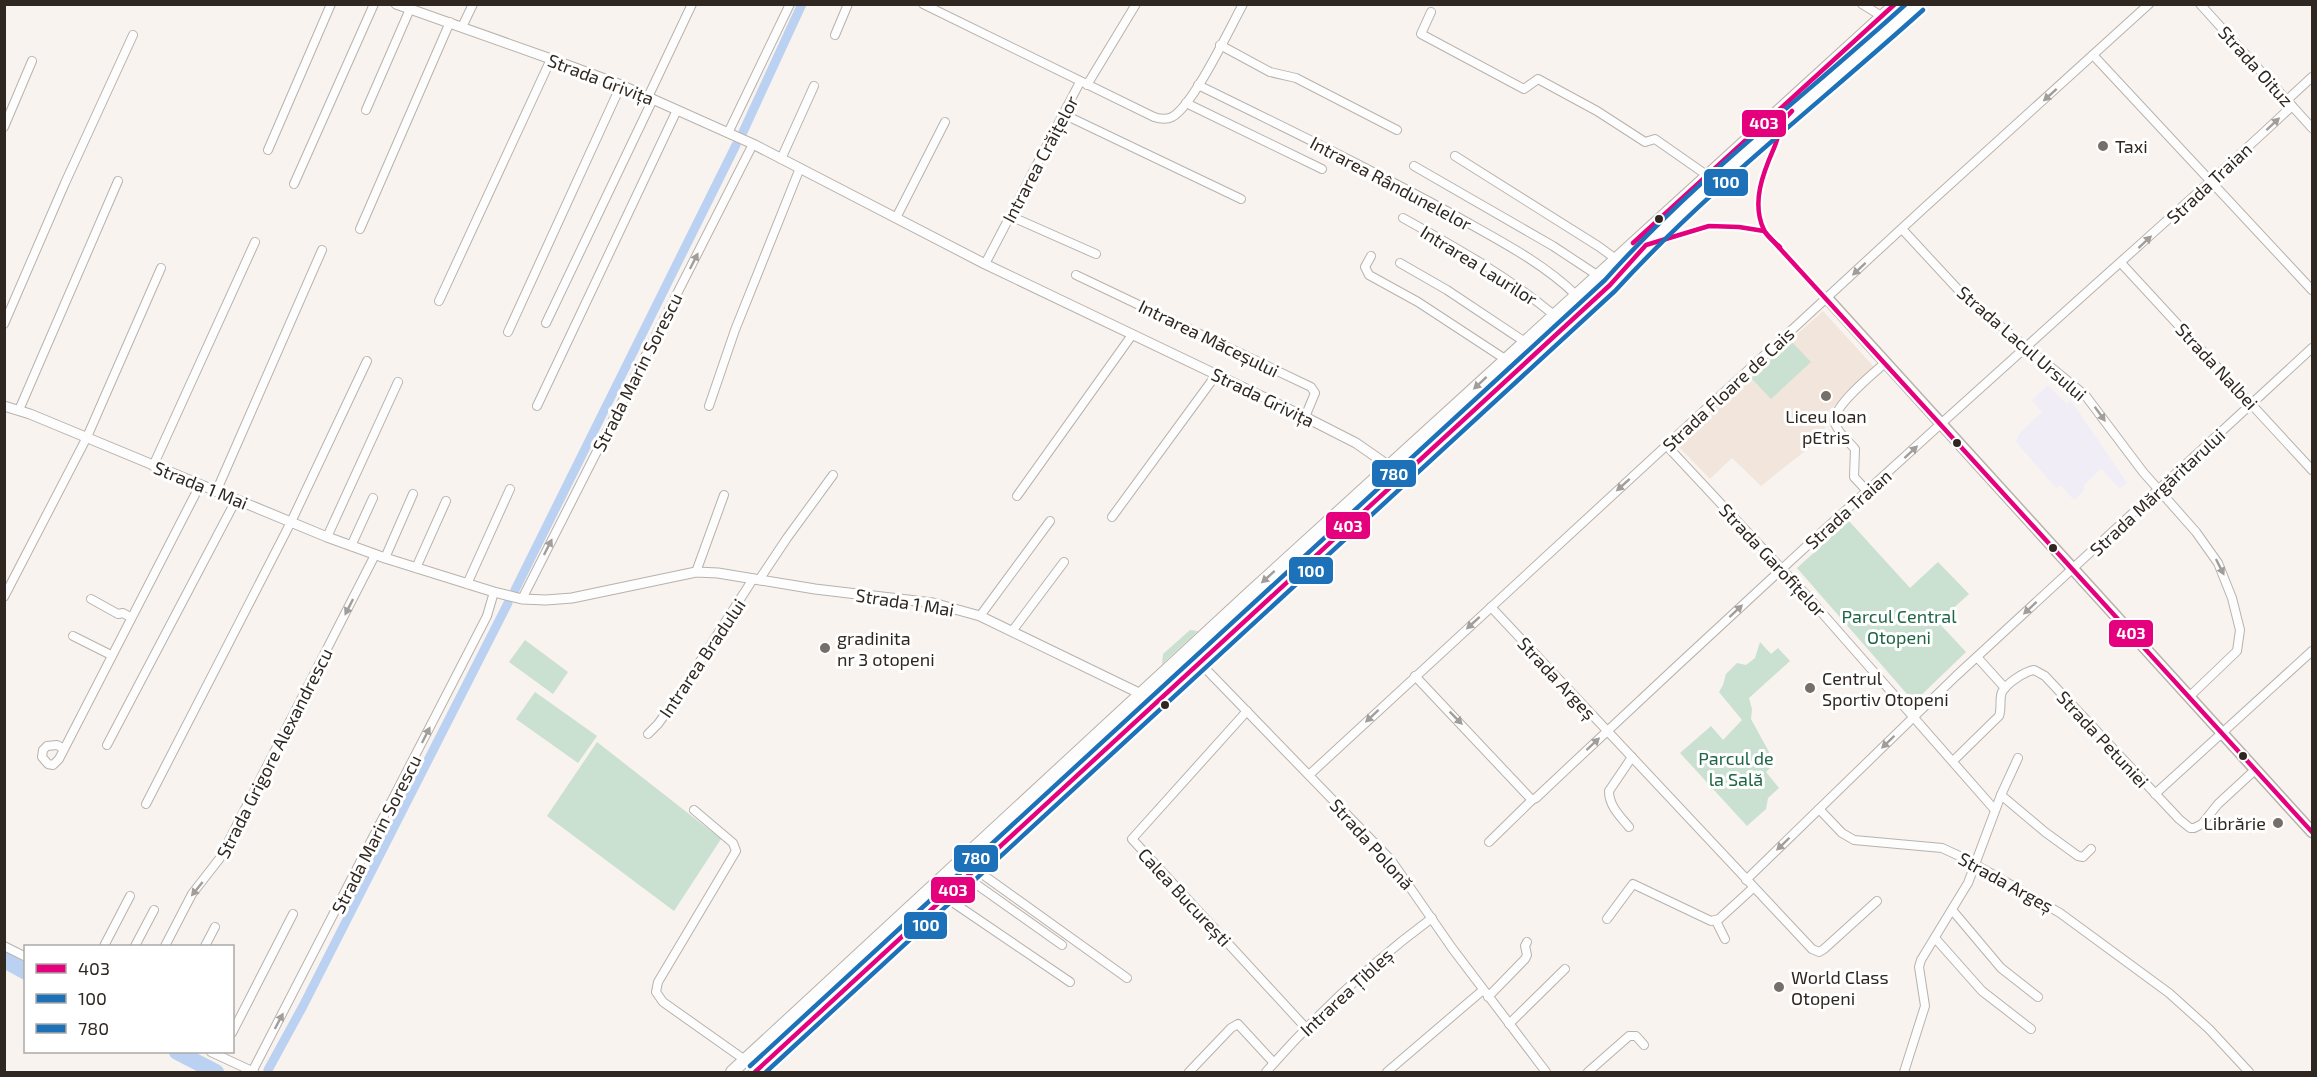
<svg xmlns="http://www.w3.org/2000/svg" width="2317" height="1077" font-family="'Exo 2',sans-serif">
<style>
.commercial{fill:#f0edf7}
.built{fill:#f2e6dc}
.green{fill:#cae0d0}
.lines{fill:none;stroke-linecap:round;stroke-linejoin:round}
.canal{stroke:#bad1f2;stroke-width:9}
.river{stroke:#bad1f2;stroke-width:16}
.minor-casing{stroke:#b8b2ac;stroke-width:10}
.tertiary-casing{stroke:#b8b2ac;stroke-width:11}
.secondary-casing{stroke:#b8b2ac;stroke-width:13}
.trunk-casing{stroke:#b8b2ac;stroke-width:14}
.minor{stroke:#fefdfd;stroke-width:8}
.tertiary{stroke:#fefdfd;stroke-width:9}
.secondary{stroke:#fefdfd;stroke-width:10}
.trunk{stroke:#fefdfd;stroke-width:12}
.bus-1-casing{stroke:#fff;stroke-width:9}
.bus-2-casing{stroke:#fff;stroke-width:9}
.bus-3-casing{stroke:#fff;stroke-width:9}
.bus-1{stroke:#e5007d;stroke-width:4.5}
.bus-2{stroke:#1d71b8;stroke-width:4.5}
.bus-3{stroke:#1d71b8;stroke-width:4.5}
.oneway{fill:#a19d9a}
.poi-dot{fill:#766e68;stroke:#fff;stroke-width:2}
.bus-dot{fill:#302720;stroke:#fff;stroke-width:2}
.labels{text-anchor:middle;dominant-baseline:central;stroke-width:6;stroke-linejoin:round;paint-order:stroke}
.street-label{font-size:18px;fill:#302720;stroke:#fff}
.poi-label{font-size:18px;fill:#302720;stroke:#fff;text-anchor:start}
.park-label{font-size:18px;fill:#206646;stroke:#fff}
.line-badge{stroke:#fff;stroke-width:2}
.badge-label{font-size:16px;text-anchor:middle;font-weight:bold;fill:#fff}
</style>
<rect width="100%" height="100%" fill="#f8f3ef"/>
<!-- commercial -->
<path class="commercial" d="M 2048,385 L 2067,404 L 2070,401 L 2077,409 L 2127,483 L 2120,489 L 2101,469 L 2085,484 L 2083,492 L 2074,500 L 2060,485 L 2056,488 L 2016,442 L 2019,434 L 2042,412 L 2032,400 Z"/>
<!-- built -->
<path class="built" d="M 1823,311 L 1874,367 L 1826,414 L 1824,436 L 1761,486 L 1732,458 L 1710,479 L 1675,443 Z"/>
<!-- green -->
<g class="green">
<path d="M 1791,341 L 1811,362 L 1771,399 L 1751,378 Z"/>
<path d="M 1849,521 L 1910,588 L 1938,562 L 1969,594 L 1938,622 L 1966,652 L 1914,702 L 1797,568 Z"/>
<path d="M 1190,630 L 1198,631 L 1162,664 L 1163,654 Z"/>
<path d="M 525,640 L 568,672 L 553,694 L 509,662 Z"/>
<path d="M 1760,642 L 1771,654 L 1778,648 L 1790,661 L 1749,698 L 1752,709 L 1751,719 L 1775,763 L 1766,772 L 1779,788 L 1768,798 L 1766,809 L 1747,826 L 1680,753 L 1711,726 L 1723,740 L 1742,720 L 1719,692 L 1723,685 L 1726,674 L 1737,663 L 1746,665 L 1755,658 Z"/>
<path d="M 535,692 L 597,736 L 578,763 L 516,719 Z"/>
<path d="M 597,742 L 721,839 L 674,911 L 547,816 Z"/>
</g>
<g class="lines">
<!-- canal -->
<g class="canal">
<path d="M 743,132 L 802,4"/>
<path d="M 515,590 L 736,145"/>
<path d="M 268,1070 L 303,1006 L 508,603"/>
</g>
<!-- river -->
<g class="river">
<path d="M 4,960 L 26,972"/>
<path d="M 177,1052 L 216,1072"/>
</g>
<defs>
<g id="minor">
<path d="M 923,4 L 1154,117 C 1160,119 1166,120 1172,117 C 1193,106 1230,28 1243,4"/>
<path d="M 1862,4 L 1883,17"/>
<path d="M 2200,4 L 2312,128"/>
<path d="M 1431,12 L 1421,34 L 1524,89 L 1538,79 L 1597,111 L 1645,142 L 1655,139 L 1708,176"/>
<path d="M 462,27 L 473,4"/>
<path d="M 835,35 L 848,4"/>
<path d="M 1220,45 L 1270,72 L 1296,78 L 1397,130"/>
<path d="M 2093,55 L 2312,290"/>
<path d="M 1087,85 L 1136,4"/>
<path d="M 1198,85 C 1284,127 1370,169 1454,215 C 1496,239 1541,261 1576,295"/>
<path d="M 648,97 L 692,4"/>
<path d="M 2287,100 L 2312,77"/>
<path d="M 1186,103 L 1322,169"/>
<path d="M 366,110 L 410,9"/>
<path d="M 1063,114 L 1241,199"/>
<path d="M 4,127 L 32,61"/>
<path d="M 728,133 L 790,4"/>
<path d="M 268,150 L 331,4"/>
<path d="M 1455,156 L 1598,246 L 1616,259"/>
<path d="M 781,159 L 814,86"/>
<path d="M 1414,166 L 1553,246 L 1597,275"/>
<path d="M 294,184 L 374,4"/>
<path d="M 1010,216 L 1096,254"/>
<path d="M 896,218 L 945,122"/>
<path d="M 1403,218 C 1455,247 1507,276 1554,315"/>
<path d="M 360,229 L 450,22"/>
<path d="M 1902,229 L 1965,297 L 2085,395 L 2143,472 L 2196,532 L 2218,563 L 2232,598 L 2240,630 L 2237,651 L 2190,696"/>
<path d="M 1371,256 L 1365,267 L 1369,275 L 1418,302 L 1505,359"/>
<path d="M 1400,263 L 1447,290 L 1525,342"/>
<path d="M 2121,263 L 2312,470"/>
<path d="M 985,264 L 1080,82"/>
<path d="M 1076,275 L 1311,387 L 1315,393 L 1305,417"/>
<path d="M 439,301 L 551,59"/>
<path d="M 546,323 L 653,99"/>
<path d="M 4,324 L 65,183 L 133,35"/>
<path d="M 508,332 L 621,85"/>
<path d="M 537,406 L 677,110"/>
<path d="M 709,406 L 735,330 L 800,168"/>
<path d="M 19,410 L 118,181"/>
<path d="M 1667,446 L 1808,597 L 1995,810"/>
<path d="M 153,466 L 255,242"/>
<path d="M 216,492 L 322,250"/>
<path d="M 1868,492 L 1854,477 L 1855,449 C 1849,442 1837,432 1835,423 C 1830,408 1874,373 1885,363"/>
<path d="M 1017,496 L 1132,335"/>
<path d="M 1112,517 L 1216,375"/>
<path d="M 327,537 L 398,382"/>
<path d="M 351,546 L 373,498"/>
<path d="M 385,558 L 413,494"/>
<path d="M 416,568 L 446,501"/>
<path d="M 696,572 L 724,495"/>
<path d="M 759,580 L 787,538 L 833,475"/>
<path d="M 467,584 L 510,489"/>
<path d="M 4,597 L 87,437 L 161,268"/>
<path d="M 91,599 L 118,614 L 123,613 L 130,617"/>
<path d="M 522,599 L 753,144"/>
<path d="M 1491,607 L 1812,949 L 1819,952 L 1824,949 L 1877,901"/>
<path d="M 980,616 L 1050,521"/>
<path d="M 1013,630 L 1064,562"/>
<path d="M 73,636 L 111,655"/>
<path d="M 1977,657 L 2005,688"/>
<path d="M 1199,662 L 1391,860 L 1452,948 L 1546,1072"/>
<path d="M 1415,676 L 1532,800 L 1536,798 C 1697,646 1860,496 2025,348 C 2114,267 2205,188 2292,106"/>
<path d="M 1247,711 L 1132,839 L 1306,1028"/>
<path d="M 648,734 L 658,724 L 676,699 L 753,579"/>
<path d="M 107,745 L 236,500"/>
<path d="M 64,749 L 57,745 L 47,746 L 43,750 L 42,757 L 48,764 L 53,765 L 59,759 L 200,485"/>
<path d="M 1953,761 L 1999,716 C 2002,708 1999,699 2002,692 C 2007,683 2024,672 2034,670 L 2045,676 L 2179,819 L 2190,828 L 2194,828 L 2202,824 L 2218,804 L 2256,769"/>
<path d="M 1309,775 L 1924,208 L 2149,4"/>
<path d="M 2155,794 L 2312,651"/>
<path d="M 2001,795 L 2045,832 L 2078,856 L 2083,857 L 2091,849"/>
<path d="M 146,804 L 291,522 L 367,361"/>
<path d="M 1819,809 L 1842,833 L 1854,840 L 1942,848 L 1966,859 L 2060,913 L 2169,993 L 2209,1029 L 2249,1072"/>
<path d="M 694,810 L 733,843 L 736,851 L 658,982 L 656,992 L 663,1002 L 745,1060"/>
<path d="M 1629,827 C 1620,816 1609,806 1609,791 L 1632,757"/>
<path d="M 1489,842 L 1532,800"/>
<path d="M 975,869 L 1127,978"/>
<path d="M 966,877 L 1062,945"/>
<path d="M 1746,880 L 1956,676 L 2312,348"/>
<path d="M 945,897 L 1070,982"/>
<path d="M 1953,911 L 2001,968 L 2038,997"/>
<path d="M 1607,919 L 1633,884 L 1711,921 L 1719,919 L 1753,888"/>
<path d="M 1716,921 L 1725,939"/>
<path d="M 1935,938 L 1982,991 L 2031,1029"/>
<path d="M 4,946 L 26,957"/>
<path d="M 104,946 L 130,896"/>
<path d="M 135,946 L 154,910"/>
<path d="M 165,946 L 192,894 L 220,858 L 375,555"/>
<path d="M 205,946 L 215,927"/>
<path d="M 1488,997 L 1525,959 L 1527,955 L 1525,946 L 1527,942"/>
<path d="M 1509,1024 L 1565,969"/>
<path d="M 232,1033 L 293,914"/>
<path d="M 211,1052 L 254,1072"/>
<path d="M 252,1072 L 487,616 L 494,592"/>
<path d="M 1189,1072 L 1231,1028 L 1238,1024 L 1274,1063"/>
<path d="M 1266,1072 C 1316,1015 1371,963 1432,918"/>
<path d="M 1387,1072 L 1483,990"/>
<path d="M 1588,1072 L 1629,1036 L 1636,1036 L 1644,1045"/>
<path d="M 1904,1072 L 1925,1006 L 1919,967 L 1921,960 L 1968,883 L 2001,795 L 2018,758"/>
</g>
<g id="tertiary">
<path d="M 396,4 L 551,59 L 621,85 L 677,110 L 753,144 L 985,264 L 1305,417 L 1356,443 L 1389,466"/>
<path d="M 4,406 L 30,414 L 327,537 L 385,558 L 494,592 L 522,599 L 546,600 L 572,598 L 696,572 L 718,573 L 815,589 L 933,603 L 980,616 L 1141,694"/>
</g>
<path id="secondary" d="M 1827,298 L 2312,832"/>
<g id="trunk">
<path d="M 732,1072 L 1251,592 L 1896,4"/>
<path d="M 755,1072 L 1610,285 L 1646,245 L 1779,123 L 1864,53 L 1918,4"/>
</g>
</defs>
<!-- minor casing -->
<use href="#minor" class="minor-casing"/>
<!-- tertiary casing -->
<use href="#tertiary" class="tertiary-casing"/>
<!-- secondary casing -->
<use href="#secondary" class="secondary-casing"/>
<!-- trunk casing -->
<use href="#trunk" class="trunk-casing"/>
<!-- minor -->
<use href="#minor" class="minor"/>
<!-- tertiary -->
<use href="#tertiary" class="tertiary"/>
<!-- secondary -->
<use href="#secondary" class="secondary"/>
<!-- trunk -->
<use href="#trunk" class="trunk"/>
<defs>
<g id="bus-1">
<path d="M 1633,243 L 1895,4"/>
<path d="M 1780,247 C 1775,242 1767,237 1764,230 C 1751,203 1763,173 1774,148 C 1781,132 1778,124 1792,111"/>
<path d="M 755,1072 L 1610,285 L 1646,245 L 1709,226 L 1739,227 L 1764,231 L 2312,832"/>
</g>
<path id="bus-2" d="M 766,1072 L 1615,291 C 1709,188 1820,103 1923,10"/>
<path id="bus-3" d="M 750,1066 L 1605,280 C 1696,178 1805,96 1906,4"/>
</defs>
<!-- bus-1 casing -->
<use href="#bus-1" class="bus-1-casing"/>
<!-- bus-2 casing -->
<use href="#bus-2" class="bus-2-casing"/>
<!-- bus-3 casing -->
<use href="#bus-3" class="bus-3-casing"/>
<!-- bus-1 -->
<use href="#bus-1" class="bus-1"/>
<!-- bus-2 -->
<use href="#bus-2" class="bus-2"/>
<!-- bus-3 -->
<use href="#bus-3" class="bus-3"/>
</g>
<!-- one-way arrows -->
<defs><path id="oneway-solid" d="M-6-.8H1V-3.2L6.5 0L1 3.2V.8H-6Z" transform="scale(1.5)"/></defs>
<g class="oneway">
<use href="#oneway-solid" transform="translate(2050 95) rotate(138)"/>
<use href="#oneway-solid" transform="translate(2273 124) rotate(-43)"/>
<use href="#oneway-solid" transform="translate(2145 242) rotate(-43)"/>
<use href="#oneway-solid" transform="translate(694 261) rotate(-63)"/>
<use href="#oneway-solid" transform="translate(1859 269) rotate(137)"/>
<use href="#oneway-solid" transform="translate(1480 383) rotate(137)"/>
<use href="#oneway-solid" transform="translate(2100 414) rotate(54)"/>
<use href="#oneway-solid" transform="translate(1911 452) rotate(-43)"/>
<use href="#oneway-solid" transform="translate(1623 485) rotate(138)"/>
<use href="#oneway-solid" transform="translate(548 547) rotate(-63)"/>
<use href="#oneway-solid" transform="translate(2220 567) rotate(63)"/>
<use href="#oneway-solid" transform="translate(1268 577) rotate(138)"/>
<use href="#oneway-solid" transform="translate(349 607) rotate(117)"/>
<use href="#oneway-solid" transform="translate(2030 608) rotate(137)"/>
<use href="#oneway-solid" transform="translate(1736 611) rotate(-43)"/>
<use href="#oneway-solid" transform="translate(1473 623) rotate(138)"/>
<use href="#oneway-solid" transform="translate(1372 716) rotate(137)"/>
<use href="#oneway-solid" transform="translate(1456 718) rotate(45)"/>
<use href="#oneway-solid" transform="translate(426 735) rotate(-63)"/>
<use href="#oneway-solid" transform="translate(1888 742) rotate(136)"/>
<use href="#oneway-solid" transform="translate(1593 744) rotate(-43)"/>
<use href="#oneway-solid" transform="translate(1783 844) rotate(136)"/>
<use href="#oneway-solid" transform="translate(197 889) rotate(129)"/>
<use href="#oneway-solid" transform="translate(279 1021) rotate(-62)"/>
</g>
<!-- markers -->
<g class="poi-dot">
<circle cx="2103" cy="146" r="6"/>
<circle cx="1826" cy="396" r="6"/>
<circle cx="825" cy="648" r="6"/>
<circle cx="1810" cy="688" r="6"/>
<circle cx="2278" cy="823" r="6"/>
<circle cx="1779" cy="987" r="6"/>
</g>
<g class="bus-dot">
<circle cx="1659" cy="219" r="5"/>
<circle cx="1957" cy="443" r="5"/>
<circle cx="2053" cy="548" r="5"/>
<circle cx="1165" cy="705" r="5"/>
<circle cx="2243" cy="756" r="5"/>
</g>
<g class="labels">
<!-- street labels -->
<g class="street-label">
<text transform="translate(2256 66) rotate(48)">Strada Oituz</text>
<text transform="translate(601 79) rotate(21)">Strada Grivița</text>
<text transform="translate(1040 159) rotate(-62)">Intrarea Crăițelor</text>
<text transform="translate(1391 183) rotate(28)">Intrarea Rândunelelor</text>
<text transform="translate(2209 183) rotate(-43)">Strada Traian</text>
<text transform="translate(1479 265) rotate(32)">Intrarea Laurilor</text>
<text transform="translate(1209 338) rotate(26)">Intrarea Măceșului</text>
<text transform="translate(2022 343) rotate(41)">Strada Lacul Ursului</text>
<text transform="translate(2217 366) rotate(47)">Strada Nalbei</text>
<text transform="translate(637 372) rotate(-63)">Strada Marin Sorescu</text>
<text transform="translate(1728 389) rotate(-43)">Strada Floare de Cais</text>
<text transform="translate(1263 397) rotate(26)">Strada Grivița</text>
<text transform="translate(201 485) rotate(22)">Strada 1 Mai</text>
<text transform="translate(2157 492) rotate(-43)">Strada Mărgăritarului</text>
<text transform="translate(1848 509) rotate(-42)">Strada Traian</text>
<text transform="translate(1773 560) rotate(47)">Strada Garofițelor</text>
<text transform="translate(905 602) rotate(9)">Strada 1 Mai</text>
<text transform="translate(702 658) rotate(-56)">Intrarea Bradului</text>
<text transform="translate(1557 678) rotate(47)">Strada Argeș</text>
<text transform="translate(2103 739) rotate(47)">Strada Petuniei</text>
<text transform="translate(274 753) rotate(-63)">Strada Grigore Alexandrescu</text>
<text transform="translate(376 834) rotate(-63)">Strada Marin Sorescu</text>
<text transform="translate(1372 844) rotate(48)">Strada Polonă</text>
<text transform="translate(2006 882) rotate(29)">Strada Argeș</text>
<text transform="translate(1185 897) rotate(47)">Calea București</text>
<text transform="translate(1346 992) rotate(-43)">Intrarea Țibleș</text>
</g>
<!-- poi labels -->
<g class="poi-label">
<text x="2115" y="146">Taxi</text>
<text x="1826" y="416" text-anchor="middle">Liceu Ioan<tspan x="1826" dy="21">pEtris</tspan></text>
<text x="837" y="638">gradinita<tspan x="837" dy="21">nr 3 otopeni</tspan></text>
<text x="1822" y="678">Centrul<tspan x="1822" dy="21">Sportiv Otopeni</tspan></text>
<text x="2266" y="823" text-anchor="end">Librărie</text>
<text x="1791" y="977">World Class<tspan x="1791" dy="21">Otopeni</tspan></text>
</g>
<!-- park labels -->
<g class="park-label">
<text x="1899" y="616">Parcul Central<tspan x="1899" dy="21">Otopeni</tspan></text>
<text x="1736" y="758">Parcul de<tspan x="1736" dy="21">la Sală</tspan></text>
</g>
</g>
<g class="line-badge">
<rect x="1741" y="109" width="46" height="29" rx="6" fill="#e5007d"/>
<rect x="1703" y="168" width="46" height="29" rx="6" fill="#1d71b8"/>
<rect x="1371" y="459" width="46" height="29" rx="6" fill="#1d71b8"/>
<rect x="1325" y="511" width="46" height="29" rx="6" fill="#e5007d"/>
<rect x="1288" y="556" width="46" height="29" rx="6" fill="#1d71b8"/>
<rect x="2108" y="619" width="46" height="29" rx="6" fill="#e5007d"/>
<rect x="953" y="844" width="46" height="29" rx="6" fill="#1d71b8"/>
<rect x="930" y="876" width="46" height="28" rx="6" fill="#e5007d"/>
<rect x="903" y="911" width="45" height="29" rx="6" fill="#1d71b8"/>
</g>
<g class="badge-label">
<text x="1764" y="129">403</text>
<text x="1726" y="188">100</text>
<text x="1394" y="480">780</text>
<text x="1348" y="532">403</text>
<text x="1311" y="577">100</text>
<text x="2131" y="639">403</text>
<text x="976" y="864">780</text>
<text x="953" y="896">403</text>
<text x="926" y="931">100</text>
</g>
<!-- border -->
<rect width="2317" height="1077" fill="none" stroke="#302720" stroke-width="12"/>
<!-- legend -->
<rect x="24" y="945" width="210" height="108" fill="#ffffff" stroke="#aca9a6" stroke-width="1.5"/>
<rect x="36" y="964" width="30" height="9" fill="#e5007d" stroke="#aca9a6" stroke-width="1.5"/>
<text x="78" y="975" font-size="18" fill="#302720">403</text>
<rect x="36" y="994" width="30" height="9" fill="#1d71b8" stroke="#aca9a6" stroke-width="1.5"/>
<text x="78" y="1005" font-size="18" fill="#302720">100</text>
<rect x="36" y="1024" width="30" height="9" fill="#1d71b8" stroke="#aca9a6" stroke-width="1.5"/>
<text x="78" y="1035" font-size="18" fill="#302720">780</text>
</svg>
